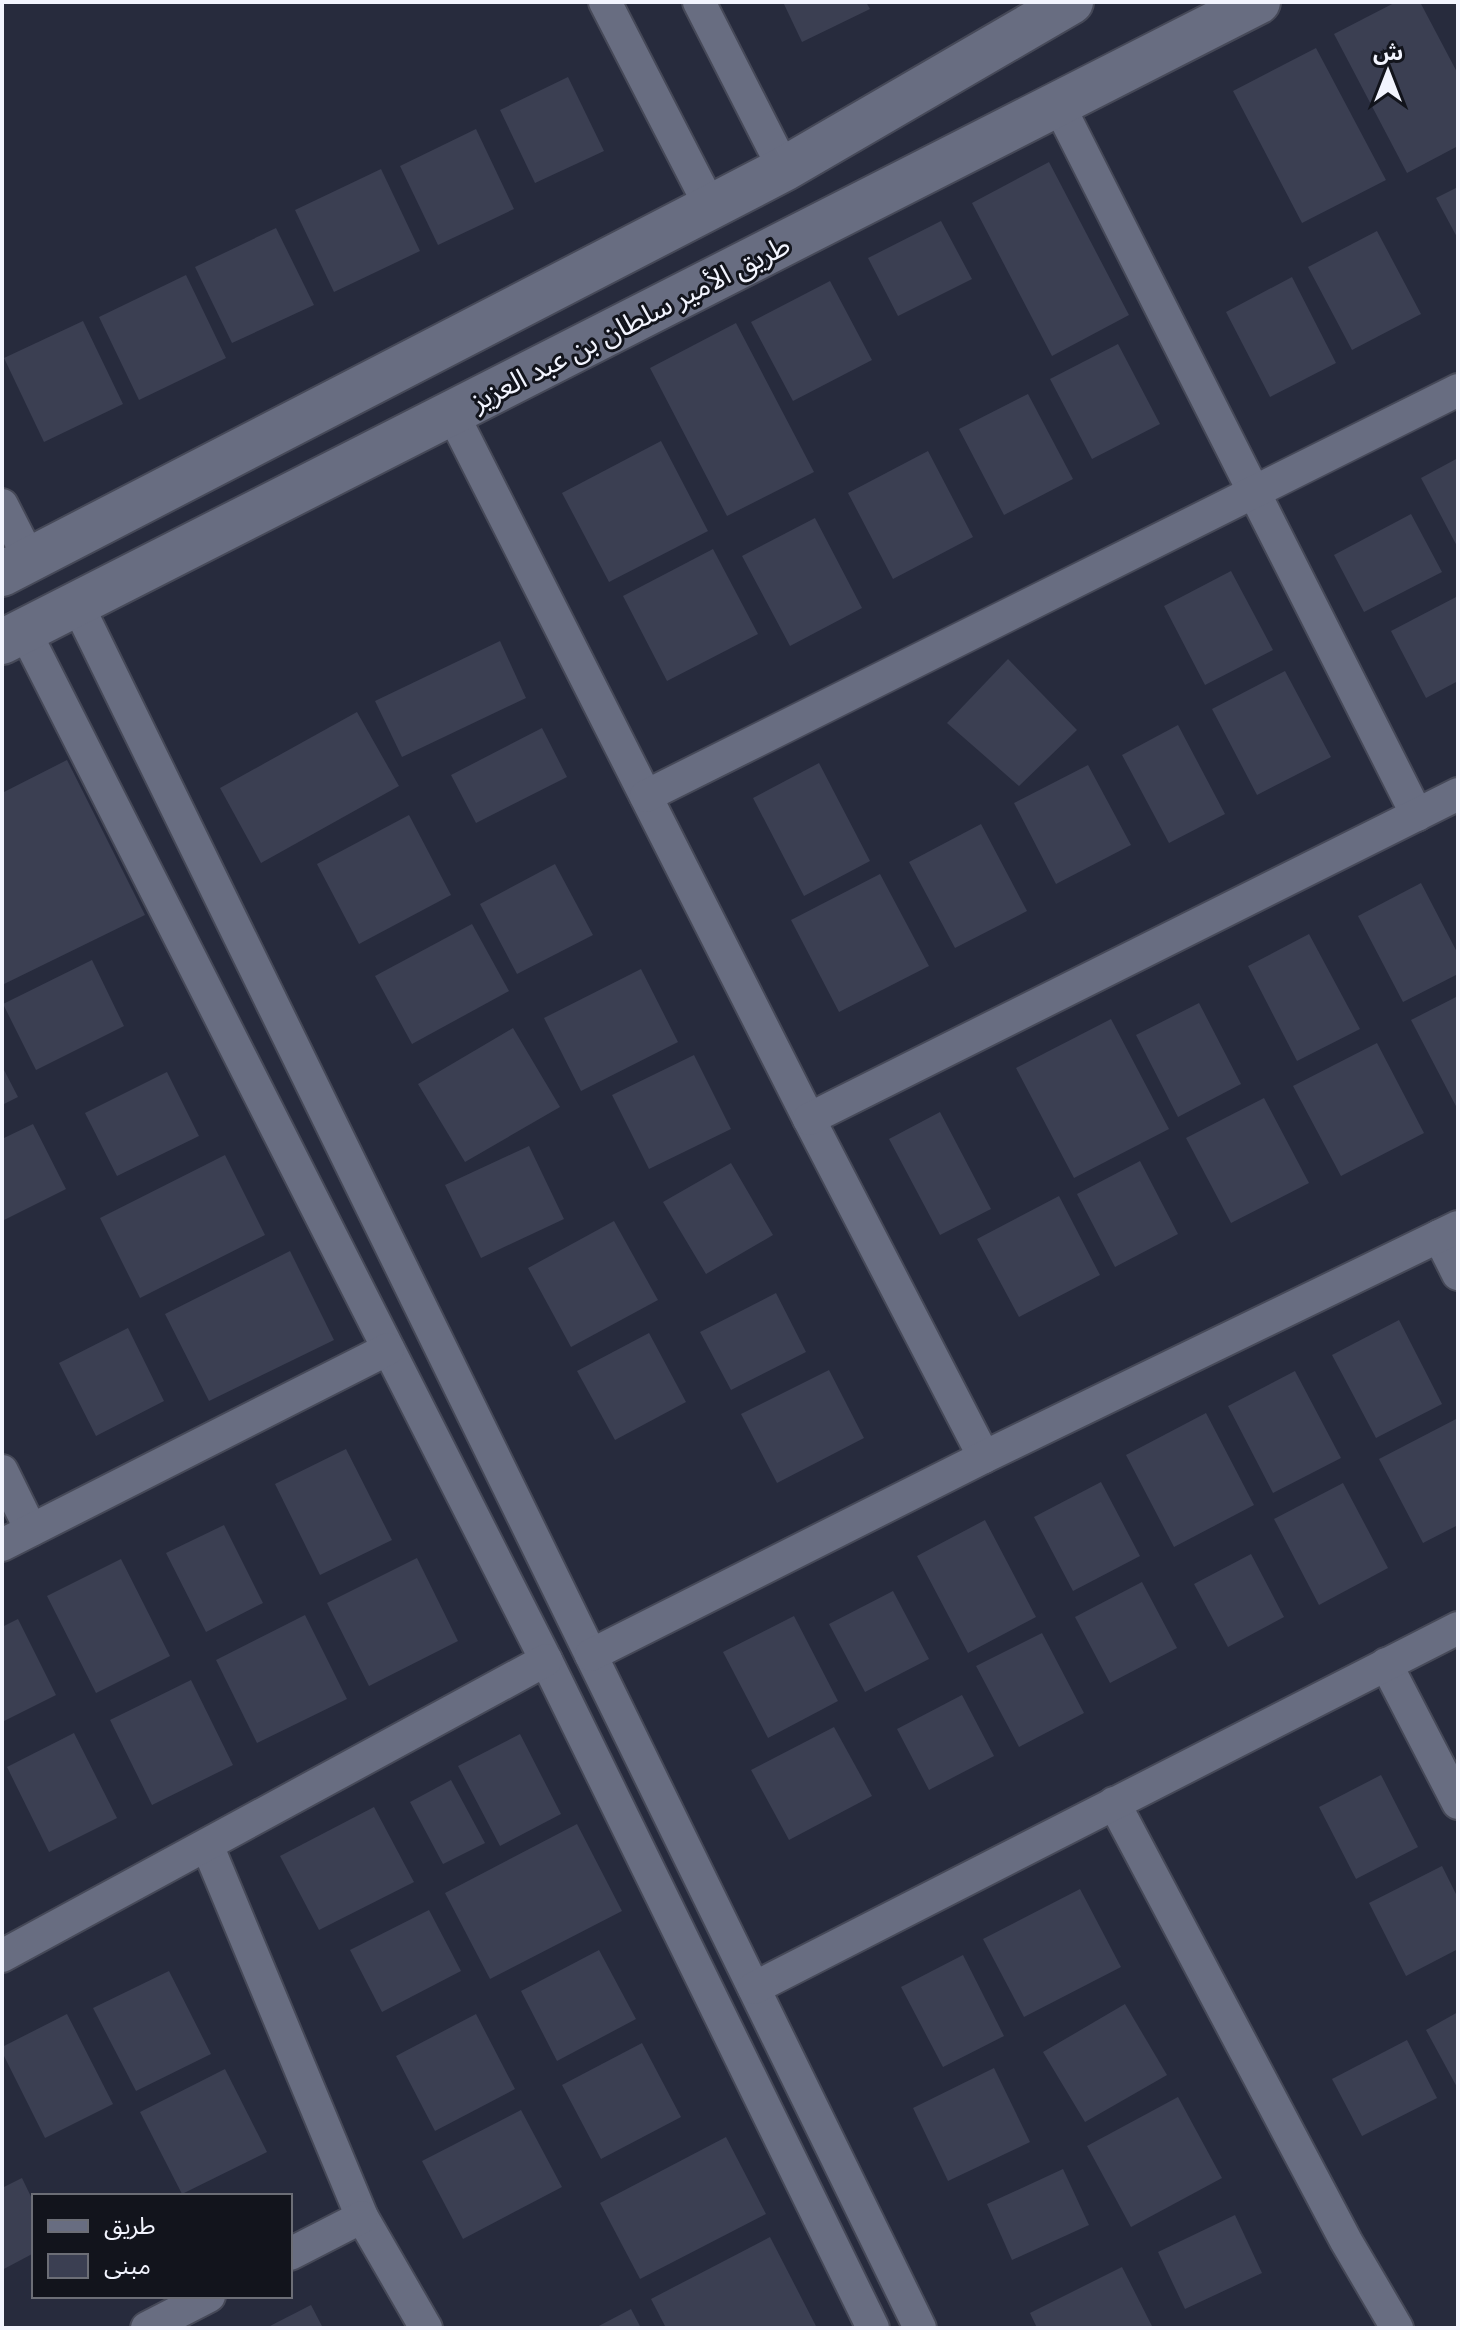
<svg xmlns="http://www.w3.org/2000/svg" width="1460" height="2330" font-family="Ubuntu,'Noto Sans Arabic',sans-serif">
<style>
.building{fill:#3b3f52}
.lines{fill:none;stroke-linecap:round;stroke-linejoin:round}
.street-casing{stroke:#464958;stroke-width:36}
.secondary-casing{stroke:#464958;stroke-width:48}
.street{stroke:#686d81;stroke-width:32}
.secondary{stroke:#686d81;stroke-width:44}
.labels{text-anchor:middle;dominant-baseline:central;stroke-width:6;stroke-linejoin:round;paint-order:stroke}
.street-label{font-size:28px;fill:#f2f4fe;stroke:#12141c}
</style>
<rect width="100%" height="100%" fill="#272b3d"/>
<!-- building -->
<g class="building">
<path d="M 783,2 L 866,2 L 870,9 L 802,42 Z"/>
<path d="M 1396,2 L 1420,2 L 1458,74 L 1458,146 L 1407,173 L 1334,34 Z"/>
<path d="M 1316,48 L 1386,180 L 1302,223 L 1233,91 Z"/>
<path d="M 568,77 L 604,151 L 535,183 L 500,110 Z"/>
<path d="M 476,129 L 514,209 L 438,245 L 400,166 Z"/>
<path d="M 1049,162 L 1129,315 L 1052,356 L 972,203 Z"/>
<path d="M 381,169 L 420,251 L 334,292 L 295,210 Z"/>
<path d="M 1458,187 L 1458,239 L 1436,198 Z"/>
<path d="M 941,221 L 972,279 L 898,316 L 868,258 Z"/>
<path d="M 276,228 L 314,305 L 232,343 L 195,267 Z"/>
<path d="M 1377,231 L 1421,314 L 1352,350 L 1308,267 Z"/>
<path d="M 186,275 L 226,358 L 139,400 L 99,317 Z"/>
<path d="M 1292,277 L 1336,363 L 1270,397 L 1226,312 Z"/>
<path d="M 830,281 L 872,360 L 793,401 L 751,322 Z"/>
<path d="M 83,321 L 123,404 L 44,442 L 4,358 Z"/>
<path d="M 736,323 L 814,472 L 727,516 L 650,368 Z"/>
<path d="M 1118,344 L 1160,424 L 1092,459 L 1050,379 Z"/>
<path d="M 1028,394 L 1073,479 L 1004,515 L 959,429 Z"/>
<path d="M 661,441 L 708,531 L 609,582 L 562,493 Z"/>
<path d="M 928,451 L 973,537 L 893,579 L 848,493 Z"/>
<path d="M 1458,458 L 1458,548 L 1421,478 Z"/>
<path d="M 1411,514 L 1442,572 L 1364,612 L 1334,555 Z"/>
<path d="M 815,518 L 862,608 L 790,646 L 742,556 Z"/>
<path d="M 713,549 L 758,634 L 667,681 L 623,596 Z"/>
<path d="M 1231,571 L 1273,650 L 1205,685 L 1164,606 Z"/>
<path d="M 1458,596 L 1458,681 L 1426,698 L 1391,631 Z"/>
<path d="M 500,641 L 526,698 L 402,757 L 375,701 Z"/>
<path d="M 1008,659 L 1077,730 L 1019,786 L 947,723 Z"/>
<path d="M 1285,671 L 1331,757 L 1257,795 L 1212,709 Z"/>
<path d="M 357,712 L 399,786 L 261,863 L 220,788 Z"/>
<path d="M 1178,725 L 1225,814 L 1169,843 L 1122,755 Z"/>
<path d="M 542,728 L 567,777 L 476,823 L 451,775 Z"/>
<path d="M 67,760 L 145,915 L 2,985 L 2,793 Z"/>
<path d="M 819,763 L 870,861 L 804,896 L 753,798 Z"/>
<path d="M 1088,765 L 1131,845 L 1056,884 L 1014,803 Z"/>
<path d="M 409,815 L 451,895 L 359,944 L 317,864 Z"/>
<path d="M 981,824 L 1027,911 L 955,948 L 909,862 Z"/>
<path d="M 555,864 L 593,935 L 517,974 L 480,904 Z"/>
<path d="M 880,874 L 929,966 L 839,1012 L 791,920 Z"/>
<path d="M 1421,883 L 1458,954 L 1458,974 L 1403,1002 L 1358,916 Z"/>
<path d="M 472,924 L 509,991 L 412,1044 L 375,976 Z"/>
<path d="M 1309,934 L 1360,1029 L 1297,1061 L 1248,966 Z"/>
<path d="M 92,960 L 124,1026 L 36,1070 L 3,1004 Z"/>
<path d="M 641,969 L 678,1042 L 581,1091 L 544,1018 Z"/>
<path d="M 1458,996 L 1458,1110 L 1411,1020 Z"/>
<path d="M 1199,1003 L 1241,1084 L 1178,1117 L 1136,1035 Z"/>
<path d="M 1111,1019 L 1169,1129 L 1074,1178 L 1016,1068 Z"/>
<path d="M 513,1028 L 560,1107 L 465,1162 L 418,1084 Z"/>
<path d="M 1377,1043 L 1424,1133 L 1341,1176 L 1293,1086 Z"/>
<path d="M 694,1055 L 731,1129 L 649,1169 L 612,1095 Z"/>
<path d="M 2,1066 L 18,1097 L 2,1105 Z"/>
<path d="M 167,1072 L 199,1136 L 117,1176 L 85,1113 Z"/>
<path d="M 1264,1098 L 1309,1183 L 1231,1223 L 1186,1138 Z"/>
<path d="M 940,1112 L 991,1209 L 940,1235 L 889,1139 Z"/>
<path d="M 33,1124 L 66,1189 L 2,1221 L 2,1139 Z"/>
<path d="M 529,1146 L 564,1219 L 481,1258 L 445,1185 Z"/>
<path d="M 225,1155 L 265,1235 L 140,1298 L 100,1218 Z"/>
<path d="M 1140,1161 L 1178,1234 L 1115,1267 L 1077,1194 Z"/>
<path d="M 731,1163 L 773,1235 L 706,1274 L 663,1202 Z"/>
<path d="M 1059,1196 L 1100,1275 L 1019,1317 L 977,1239 Z"/>
<path d="M 614,1221 L 658,1300 L 571,1347 L 528,1268 Z"/>
<path d="M 290,1251 L 334,1340 L 209,1401 L 165,1314 Z"/>
<path d="M 776,1293 L 806,1352 L 731,1390 L 700,1332 Z"/>
<path d="M 1399,1320 L 1442,1404 L 1376,1438 L 1332,1355 Z"/>
<path d="M 128,1328 L 164,1401 L 96,1436 L 59,1363 Z"/>
<path d="M 649,1333 L 686,1402 L 615,1440 L 577,1371 Z"/>
<path d="M 829,1370 L 864,1438 L 777,1483 L 741,1414 Z"/>
<path d="M 1295,1371 L 1341,1458 L 1273,1493 L 1228,1406 Z"/>
<path d="M 1206,1413 L 1254,1505 L 1174,1547 L 1126,1455 Z"/>
<path d="M 1458,1418 L 1458,1525 L 1423,1543 L 1379,1459 Z"/>
<path d="M 346,1449 L 392,1540 L 320,1575 L 275,1484 Z"/>
<path d="M 1101,1482 L 1140,1556 L 1073,1591 L 1034,1517 Z"/>
<path d="M 1343,1483 L 1388,1568 L 1319,1605 L 1274,1519 Z"/>
<path d="M 985,1520 L 1036,1617 L 968,1653 L 917,1556 Z"/>
<path d="M 224,1525 L 263,1603 L 206,1632 L 166,1553 Z"/>
<path d="M 1251,1554 L 1284,1617 L 1228,1647 L 1194,1584 Z"/>
<path d="M 417,1558 L 458,1641 L 369,1686 L 327,1603 Z"/>
<path d="M 121,1559 L 170,1656 L 96,1693 L 47,1596 Z"/>
<path d="M 1142,1582 L 1177,1648 L 1110,1683 L 1075,1617 Z"/>
<path d="M 893,1591 L 929,1659 L 865,1692 L 829,1624 Z"/>
<path d="M 305,1615 L 347,1699 L 257,1743 L 216,1660 Z"/>
<path d="M 794,1616 L 838,1701 L 768,1738 L 723,1652 Z"/>
<path d="M 18,1619 L 56,1695 L 2,1722 L 2,1627 Z"/>
<path d="M 1042,1633 L 1084,1713 L 1019,1747 L 976,1666 Z"/>
<path d="M 191,1680 L 233,1765 L 152,1805 L 110,1720 Z"/>
<path d="M 962,1695 L 994,1756 L 929,1790 L 897,1729 Z"/>
<path d="M 834,1727 L 872,1796 L 789,1840 L 751,1770 Z"/>
<path d="M 74,1733 L 117,1818 L 49,1852 L 7,1767 Z"/>
<path d="M 520,1734 L 561,1814 L 500,1846 L 458,1766 Z"/>
<path d="M 1381,1775 L 1418,1847 L 1356,1879 L 1319,1807 Z"/>
<path d="M 451,1780 L 485,1843 L 443,1864 L 410,1802 Z"/>
<path d="M 374,1807 L 414,1882 L 319,1930 L 280,1856 Z"/>
<path d="M 577,1824 L 622,1911 L 490,1979 L 445,1893 Z"/>
<path d="M 1442,1866 L 1458,1898 L 1458,1949 L 1406,1976 L 1369,1903 Z"/>
<path d="M 1080,1889 L 1121,1967 L 1024,2017 L 983,1939 Z"/>
<path d="M 429,1910 L 461,1971 L 382,2012 L 350,1950 Z"/>
<path d="M 599,1950 L 636,2019 L 557,2061 L 521,1991 Z"/>
<path d="M 963,1955 L 1004,2036 L 943,2067 L 901,1987 Z"/>
<path d="M 169,1971 L 211,2054 L 136,2091 L 93,2008 Z"/>
<path d="M 1125,2004 L 1167,2075 L 1085,2122 L 1043,2052 Z"/>
<path d="M 1458,2012 L 1458,2089 L 1426,2030 Z"/>
<path d="M 67,2014 L 113,2104 L 45,2138 L 2,2052 L 2,2047 Z"/>
<path d="M 476,2014 L 515,2089 L 435,2131 L 396,2056 Z"/>
<path d="M 1407,2040 L 1437,2098 L 1362,2136 L 1332,2079 Z"/>
<path d="M 642,2043 L 681,2117 L 601,2159 L 562,2085 Z"/>
<path d="M 994,2068 L 1030,2142 L 948,2181 L 913,2108 Z"/>
<path d="M 225,2069 L 267,2152 L 182,2194 L 140,2112 Z"/>
<path d="M 1178,2097 L 1222,2178 L 1131,2227 L 1087,2146 Z"/>
<path d="M 521,2110 L 562,2187 L 463,2239 L 422,2161 Z"/>
<path d="M 726,2137 L 766,2214 L 640,2279 L 600,2203 Z"/>
<path d="M 1063,2169 L 1089,2225 L 1012,2260 L 987,2204 Z"/>
<path d="M 22,2178 L 34,2203 L 34,2253 L 2,2270 L 2,2188 Z"/>
<path d="M 1235,2215 L 1262,2273 L 1185,2309 L 1158,2252 Z"/>
<path d="M 770,2237 L 817,2328 L 666,2328 L 651,2299 Z"/>
<path d="M 1122,2267 L 1153,2328 L 1037,2328 L 1030,2313 Z"/>
<path d="M 311,2305 L 323,2328 L 266,2328 Z"/>
<path d="M 631,2309 L 641,2328 L 595,2328 Z"/>
</g>
<g class="lines">
<defs>
<g id="street">
<path d="M 605,2 L 710,206"/>
<path d="M 699,2 L 784,169"/>
<path d="M 1058,104 L 1417,815"/>
<path d="M 452,413 L 809,1119 L 984,1457"/>
<path d="M 2,505 L 30,560"/>
<path d="M 77,604 L 920,2328"/>
<path d="M 24,630 L 546,1660 L 873,2328"/>
<path d="M 646,796 L 1458,390"/>
<path d="M 809,1119 L 1458,794"/>
<path d="M 1439,1236 L 1458,1274"/>
<path d="M 2,1471 L 31,1530"/>
<path d="M 2,1545 L 388,1349"/>
<path d="M 591,1655 L 984,1457 L 1458,1227"/>
<path d="M 1386,1664 L 1458,1803"/>
<path d="M 1114,1803 L 1346,2241 L 1397,2328"/>
<path d="M 207,1845 L 362,2217 L 426,2328"/>
<path d="M 2,1956 L 546,1660"/>
<path d="M 754,1988 L 1458,1628"/>
<path d="M 290,2254 L 362,2217"/>
<path d="M 147,2328 L 209,2296"/>
</g>
<g id="secondary">
<path d="M 2,574 L 784,169 L 1071,2"/>
<path d="M 2,642 L 1258,2"/>
</g>
</defs>
<!-- street casing -->
<use href="#street" class="street-casing"/>
<!-- secondary casing -->
<use href="#secondary" class="secondary-casing"/>
<!-- street -->
<use href="#street" class="street"/>
<!-- secondary -->
<use href="#secondary" class="secondary"/>
</g>
<g class="labels">
<!-- street labels -->
<g class="street-label">
<text transform="translate(630 322) rotate(-27)">طريق الأمير سلطان بن عبد العزيز</text>
</g>
</g>
<!-- border -->
<rect width="1460" height="2330" fill="none" stroke="#f2f4fe" stroke-width="8"/>
<!-- legend -->
<rect x="32" y="2194" width="260" height="104" fill="#12141c" stroke="#6c6e76" stroke-width="2"/>
<rect x="48" y="2220" width="40" height="12" fill="#686d81" stroke="#6c6e76" stroke-width="2"/>
<text x="104" y="2234" font-size="24" fill="#f2f4fe">طريق</text>
<rect x="48" y="2254" width="40" height="24" fill="#3b3f52" stroke="#6c6e76" stroke-width="2"/>
<text x="104" y="2274" font-size="24" fill="#f2f4fe">مبنى</text>
<!-- north arrow -->
<g transform="translate(1388 72)" stroke="#12141c" stroke-width="6" paint-order="stroke">
<path d="M0-6L14 30L0 20L-14 30Z" fill="#f2f4fe"/>
<text y="-12" font-size="22" font-weight="bold" text-anchor="middle" fill="#f2f4fe">ش</text>
</g>
</svg>
